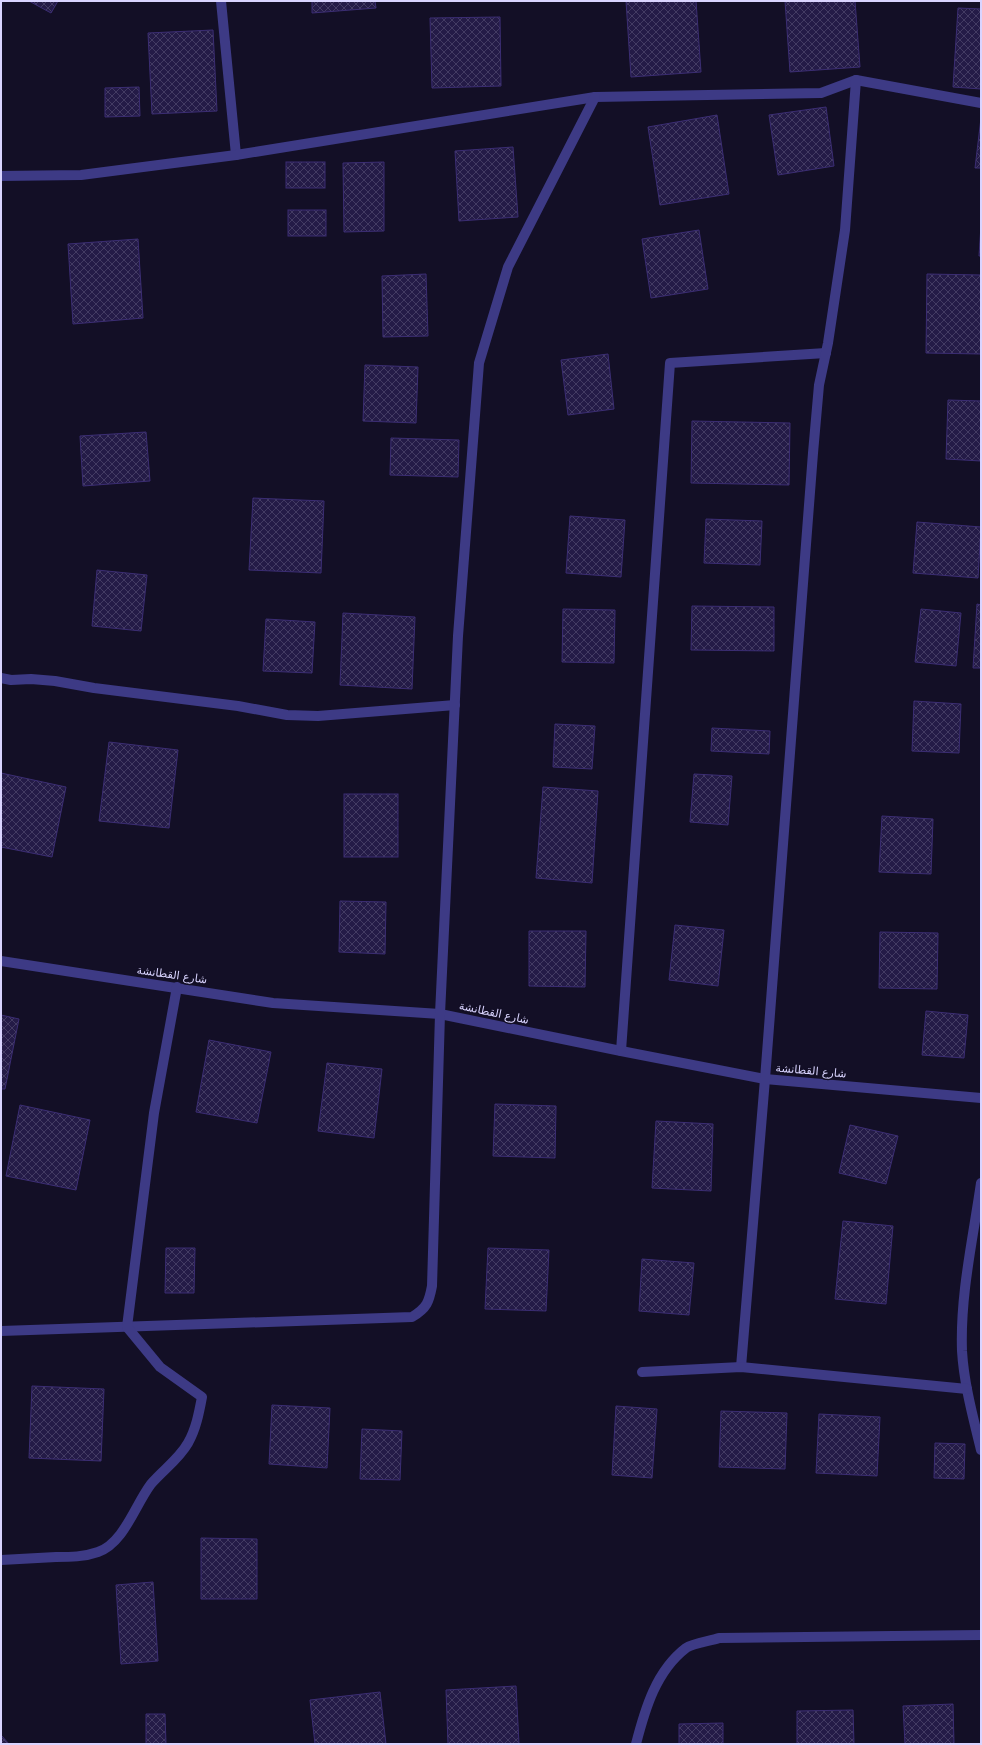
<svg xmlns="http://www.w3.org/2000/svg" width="982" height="1745" font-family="'DejaVu Sans','Noto Sans Arabic',sans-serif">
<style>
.building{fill:url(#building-cross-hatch);stroke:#3b2d73}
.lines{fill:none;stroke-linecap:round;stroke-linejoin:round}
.minor{stroke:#3d3a85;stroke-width:10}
.labels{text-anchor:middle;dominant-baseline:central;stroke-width:3;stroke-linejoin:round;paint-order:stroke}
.street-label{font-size:11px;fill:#d9d4ff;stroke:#130f26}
</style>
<defs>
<pattern id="building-cross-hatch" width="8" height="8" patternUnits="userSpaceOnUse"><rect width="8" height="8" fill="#241b47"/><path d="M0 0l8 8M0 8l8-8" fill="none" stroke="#433b63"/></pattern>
</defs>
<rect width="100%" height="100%" fill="#130f26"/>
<!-- building -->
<g class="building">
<path d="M 29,1 L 58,1 L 51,13 Z"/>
<path d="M 312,1 L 375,1 L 376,8 L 312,13 Z"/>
<path d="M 626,1 L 696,1 L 701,72 L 631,77 Z"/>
<path d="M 785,1 L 855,1 L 860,67 L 790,72 Z"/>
<path d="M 958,8 L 981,9 L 981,89 L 953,87 Z"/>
<path d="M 500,17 L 501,86 L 432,88 L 430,18 Z"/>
<path d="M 213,30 L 217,111 L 152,114 L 148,33 Z"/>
<path d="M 139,87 L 140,116 L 105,117 L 105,88 Z"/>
<path d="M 826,107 L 834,166 L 778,175 L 769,115 Z"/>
<path d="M 717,115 L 729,194 L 660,205 L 648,127 Z"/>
<path d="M 981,118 L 981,168 L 975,168 Z"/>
<path d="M 513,147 L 518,217 L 459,221 L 455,151 Z"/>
<rect x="286" y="162" width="39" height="26"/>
<path d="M 384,162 L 384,231 L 344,232 L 343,163 Z"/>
<rect x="288" y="210" width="38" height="26"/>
<path d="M 981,225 L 981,256 L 979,256 Z"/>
<path d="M 699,230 L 708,289 L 651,298 L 642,239 Z"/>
<path d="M 138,239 L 143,318 L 73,324 L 68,244 Z"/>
<path d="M 426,274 L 428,336 L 383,337 L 382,276 Z"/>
<path d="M 927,274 L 981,275 L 981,354 L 926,353 Z"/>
<path d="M 608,354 L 614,409 L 568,415 L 561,360 Z"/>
<path d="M 365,365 L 418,367 L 416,423 L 363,421 Z"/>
<path d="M 948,400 L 981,401 L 981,461 L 946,459 Z"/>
<path d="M 692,421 L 790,423 L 789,485 L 691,483 Z"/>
<path d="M 146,432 L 150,481 L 83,486 L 80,436 Z"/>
<path d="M 391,438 L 459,440 L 458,477 L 390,475 Z"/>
<path d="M 253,498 L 324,501 L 321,573 L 249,570 Z"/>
<path d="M 570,516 L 625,520 L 621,577 L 566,573 Z"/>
<path d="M 706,519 L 762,521 L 760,565 L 704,563 Z"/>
<path d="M 917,522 L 981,527 L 978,578 L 913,573 Z"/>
<path d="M 97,570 L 147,575 L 141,631 L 92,626 Z"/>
<path d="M 977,604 L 981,605 L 981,668 L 973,668 Z"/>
<path d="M 692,606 L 774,607 L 774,651 L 691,650 Z"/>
<path d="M 563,609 L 615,610 L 614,663 L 562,662 Z"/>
<path d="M 921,609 L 961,613 L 956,666 L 915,662 Z"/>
<path d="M 343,613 L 415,617 L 412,689 L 340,685 Z"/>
<path d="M 266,619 L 315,622 L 312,673 L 263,671 Z"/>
<path d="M 914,701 L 961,704 L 959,753 L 912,751 Z"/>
<path d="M 555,724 L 595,726 L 592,769 L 553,767 Z"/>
<path d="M 712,728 L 770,731 L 769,754 L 711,751 Z"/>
<path d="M 109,742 L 178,750 L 169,828 L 99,821 Z"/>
<path d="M 1,773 L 66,787 L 52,857 L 1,847 Z"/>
<path d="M 694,774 L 732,776 L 728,825 L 690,822 Z"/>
<path d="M 543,787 L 598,791 L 592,883 L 536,878 Z"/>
<rect x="344" y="794" width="54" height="63"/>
<path d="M 882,816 L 933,819 L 931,874 L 879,872 Z"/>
<path d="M 340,901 L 386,902 L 385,954 L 339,952 Z"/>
<path d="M 675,925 L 724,930 L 718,986 L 669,980 Z"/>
<path d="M 529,931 L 586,931 L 585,987 L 529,986 Z"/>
<path d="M 880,932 L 938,933 L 937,989 L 879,988 Z"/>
<path d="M 926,1011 L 968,1015 L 964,1058 L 922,1055 Z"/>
<path d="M 1,1015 L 19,1019 L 5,1089 L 1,1089 Z"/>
<path d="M 209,1040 L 271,1052 L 257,1123 L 196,1112 Z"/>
<path d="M 327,1063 L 382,1069 L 374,1138 L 318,1131 Z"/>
<path d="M 495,1104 L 556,1106 L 555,1158 L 493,1156 Z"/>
<path d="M 20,1105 L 90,1120 L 76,1190 L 6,1176 Z"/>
<path d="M 656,1121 L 713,1124 L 711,1191 L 652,1188 Z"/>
<path d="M 850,1125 L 898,1136 L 886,1184 L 839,1173 Z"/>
<path d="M 843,1221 L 893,1226 L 886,1304 L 835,1299 Z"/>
<path d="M 166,1248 L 195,1248 L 194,1293 L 165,1293 Z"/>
<path d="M 488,1248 L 549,1250 L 546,1311 L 485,1309 Z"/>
<path d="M 642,1259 L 694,1263 L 689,1315 L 639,1311 Z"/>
<path d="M 32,1386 L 104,1389 L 101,1461 L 29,1458 Z"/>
<path d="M 272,1405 L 330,1408 L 327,1468 L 269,1464 Z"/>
<path d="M 616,1406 L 657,1409 L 652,1478 L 612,1475 Z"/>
<path d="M 721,1411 L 787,1413 L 785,1469 L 719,1467 Z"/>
<path d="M 819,1414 L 880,1417 L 877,1476 L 816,1473 Z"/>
<path d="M 362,1429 L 402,1431 L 400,1480 L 360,1479 Z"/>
<path d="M 935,1443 L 965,1444 L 964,1479 L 934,1478 Z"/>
<path d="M 201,1538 L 257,1539 L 257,1599 L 201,1599 Z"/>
<path d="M 153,1582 L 158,1661 L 121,1664 L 116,1585 Z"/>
<path d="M 516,1686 L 519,1744 L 448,1744 L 446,1690 Z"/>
<path d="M 380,1692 L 386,1744 L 315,1744 L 310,1700 Z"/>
<path d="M 953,1704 L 954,1744 L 905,1744 L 903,1706 Z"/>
<path d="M 853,1710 L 854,1744 L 797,1744 L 797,1711 Z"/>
<path d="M 146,1714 L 165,1714 L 166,1744 L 146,1744 Z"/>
<path d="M 723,1723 L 723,1744 L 679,1744 L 679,1724 Z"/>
<path d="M 1,1735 L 9,1744 L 1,1744 Z"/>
</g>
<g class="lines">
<!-- minor -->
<g class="minor">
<path d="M 221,1 L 236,155"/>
<path d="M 1,176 L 81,175 L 236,155 L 595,97 L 821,93 L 856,80 L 981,103"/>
<path d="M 1,678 L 11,680 L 31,679 L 55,681 L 94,688 L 238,706 L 287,715 L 318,716 L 455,705"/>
<path d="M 1,961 L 273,1003 L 440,1014 L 621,1051 L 765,1079 L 981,1098"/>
<path d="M 621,1051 L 670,363 L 826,353"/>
<path d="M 981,1183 C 973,1239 960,1295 962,1351 C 964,1384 973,1417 981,1450"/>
<path d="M 1,1331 L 412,1317 C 427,1308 429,1302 432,1286 L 440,1014 L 458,636 L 479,363 L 508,267 L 595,97"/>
<path d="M 741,1367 L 765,1079 L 813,453 L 819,385 L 828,343 L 845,230 L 856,80"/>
<path d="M 642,1372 L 741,1367 L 967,1389"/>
<path d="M 1,1560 C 19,1559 38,1558 56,1557 C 70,1557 84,1557 98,1552 C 124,1543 135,1505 151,1484 C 163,1470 179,1459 188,1443 C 196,1429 199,1413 202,1397 L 160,1367 L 127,1327 L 154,1113 L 177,987"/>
<path d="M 636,1744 C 645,1709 656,1671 686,1648 C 693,1643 711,1641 719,1638 L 981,1635"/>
</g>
</g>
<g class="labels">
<!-- street labels -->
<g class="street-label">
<text transform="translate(172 975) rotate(8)">شارع القطانشة</text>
<text transform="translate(494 1013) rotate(12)">شارع القطانشة</text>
<text transform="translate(811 1071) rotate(5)">شارع القطانشة</text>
</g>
</g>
<!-- border -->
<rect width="982" height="1745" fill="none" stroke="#d9d4ff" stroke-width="4"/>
</svg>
